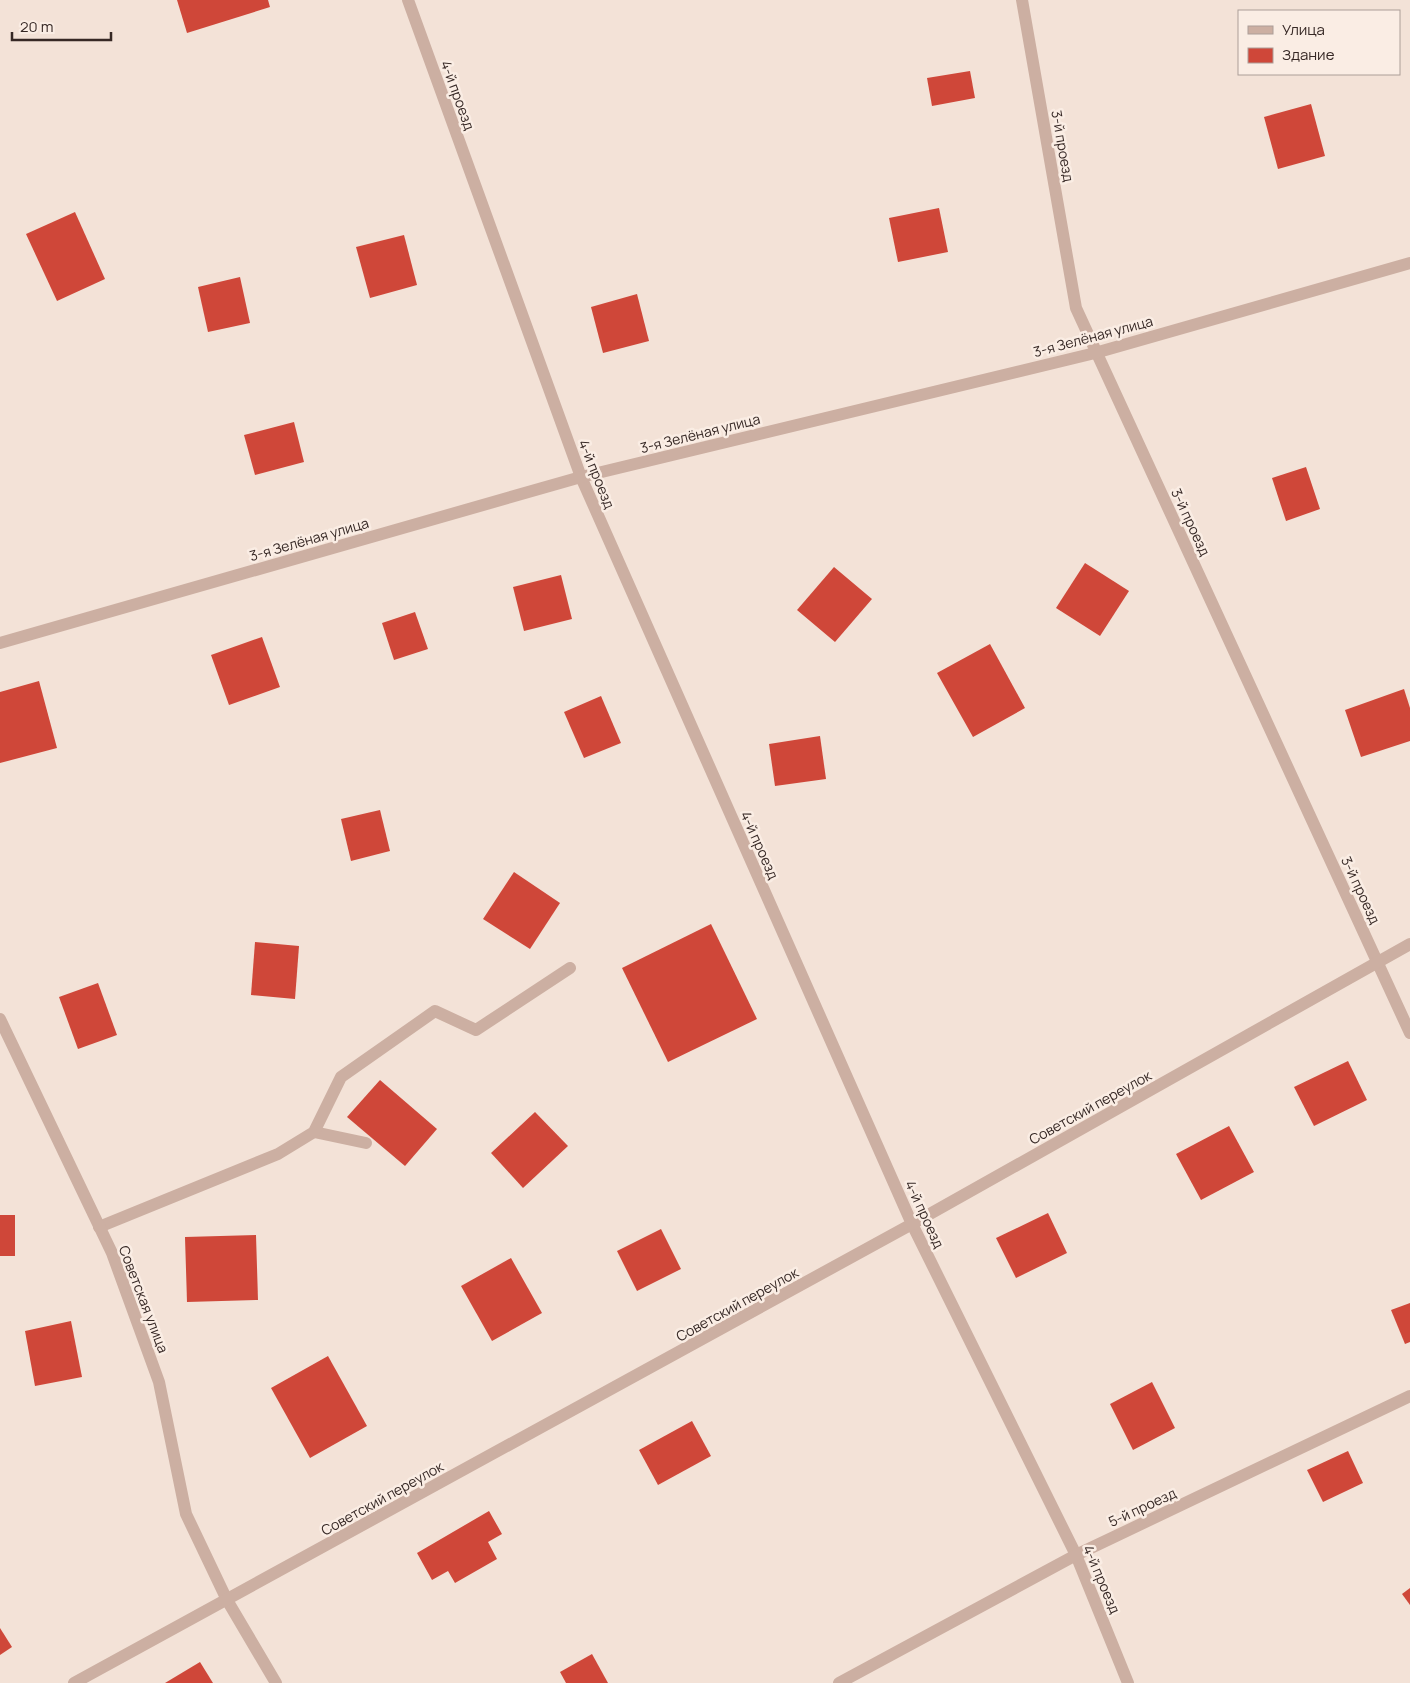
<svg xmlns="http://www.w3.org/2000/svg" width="1410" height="1683" font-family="Manrope,sans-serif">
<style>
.building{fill:#cf4739}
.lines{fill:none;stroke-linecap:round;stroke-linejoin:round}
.lane{stroke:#ccafa2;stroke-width:12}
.street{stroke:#ccafa2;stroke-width:12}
.labels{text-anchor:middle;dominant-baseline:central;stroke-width:5;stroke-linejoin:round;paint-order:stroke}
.street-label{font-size:14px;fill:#362825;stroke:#faede4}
</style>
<rect width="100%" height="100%" fill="#f3e2d7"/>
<!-- building -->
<g class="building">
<path d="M 177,0 L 268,0 L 270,7 L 187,33 Z"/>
<path d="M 970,71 L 975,98 L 932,106 L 927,78 Z"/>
<path d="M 1311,104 L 1325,156 L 1278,169 L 1264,117 Z"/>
<path d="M 939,208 L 948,252 L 898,262 L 889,218 Z"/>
<path d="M 75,212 L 105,279 L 57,301 L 26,234 Z"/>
<path d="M 404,235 L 417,285 L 370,298 L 356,247 Z"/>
<path d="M 240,277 L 250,323 L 208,332 L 198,287 Z"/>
<path d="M 637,294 L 649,341 L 603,353 L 591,307 Z"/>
<path d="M 294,422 L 304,462 L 255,475 L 244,435 Z"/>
<path d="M 1306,467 L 1320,509 L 1286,521 L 1272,478 Z"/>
<path d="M 1085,563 L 1129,591 L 1100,636 L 1056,608 Z"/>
<path d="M 834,567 L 872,599 L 835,642 L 797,610 Z"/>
<path d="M 561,575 L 572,619 L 524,631 L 513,587 Z"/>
<path d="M 415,612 L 428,649 L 394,660 L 382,623 Z"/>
<path d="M 262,637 L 280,687 L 229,705 L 211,655 Z"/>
<path d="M 990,644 L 1025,708 L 973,737 L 937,673 Z"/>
<path d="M 39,681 L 57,748 L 0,763 L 0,692 Z"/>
<path d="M 1404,689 L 1410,708 L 1410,741 L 1361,757 L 1345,710 Z"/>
<path d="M 601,696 L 621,743 L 584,758 L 564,712 Z"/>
<path d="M 820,736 L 826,779 L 775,786 L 769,744 Z"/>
<path d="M 380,810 L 390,851 L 351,861 L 341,819 Z"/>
<path d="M 514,872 L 560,903 L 530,949 L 483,919 Z"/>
<path d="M 711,924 L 757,1019 L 668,1062 L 622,968 Z"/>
<path d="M 255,942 L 299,946 L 295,999 L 251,995 Z"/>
<path d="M 98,983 L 117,1035 L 78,1049 L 59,997 Z"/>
<path d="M 1348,1061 L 1367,1100 L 1314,1126 L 1294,1087 Z"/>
<path d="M 380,1080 L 437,1129 L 405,1166 L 347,1117 Z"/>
<path d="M 535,1112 L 568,1146 L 523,1188 L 491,1153 Z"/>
<path d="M 1229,1126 L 1254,1172 L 1201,1200 L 1176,1154 Z"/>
<path d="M 1048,1213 L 1067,1253 L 1016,1278 L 996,1238 Z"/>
<rect x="0" y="1215" width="15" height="41"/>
<path d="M 661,1229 L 681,1269 L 637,1291 L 617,1251 Z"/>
<path d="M 256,1235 L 258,1300 L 187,1302 L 185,1237 Z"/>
<path d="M 511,1258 L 542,1313 L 492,1341 L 461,1286 Z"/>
<path d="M 1410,1303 L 1410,1342 L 1405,1344 L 1391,1310 Z"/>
<path d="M 71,1321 L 82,1377 L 35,1386 L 25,1331 Z"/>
<path d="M 328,1356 L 367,1426 L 310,1458 L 271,1388 Z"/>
<path d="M 1152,1382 L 1175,1428 L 1133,1450 L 1110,1404 Z"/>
<path d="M 692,1421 L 711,1456 L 658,1485 L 639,1450 Z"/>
<path d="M 1348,1451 L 1363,1483 L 1323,1502 L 1307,1470 Z"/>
<path d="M 489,1511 L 502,1534 L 488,1542 L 497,1559 L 455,1583 L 448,1571 L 432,1580 L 417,1553 Z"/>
<path d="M 1410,1588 L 1410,1605 L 1402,1594 Z"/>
<path d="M 0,1628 L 12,1647 L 0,1655 Z"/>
<path d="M 592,1654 L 608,1683 L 566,1683 L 560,1672 Z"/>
<path d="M 200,1662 L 213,1683 L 165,1683 Z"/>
</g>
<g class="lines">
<!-- lane -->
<g class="lane">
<path d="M 314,1132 L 366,1143"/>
<path d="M 99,1227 L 278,1154 L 314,1132 L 341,1077 L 435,1011 L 476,1030 L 570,968"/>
</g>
<!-- street -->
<g class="street">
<path d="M 408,0 L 581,477 L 912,1224 L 1076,1555 L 1128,1683"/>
<path d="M 1022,0 L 1076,308 L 1410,1033"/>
<path d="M 0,643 L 581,477 L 1095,353 L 1410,263"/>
<path d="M 0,1019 L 112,1253 L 159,1382 L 186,1514 L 227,1600 L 276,1683"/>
<path d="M 74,1683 L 912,1224 L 1410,944"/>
<path d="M 839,1683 L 1076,1555 L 1410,1396"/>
</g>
</g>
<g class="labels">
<!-- street labels -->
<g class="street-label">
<text transform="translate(458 95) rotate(70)">4-й проезд</text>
<text transform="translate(1063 146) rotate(80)">3-й проезд</text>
<text transform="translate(1093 336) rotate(-15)">3-я Зелёная улица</text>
<text transform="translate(700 433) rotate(-14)">3-я Зелёная улица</text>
<text transform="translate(597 474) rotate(68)">4-й проезд</text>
<text transform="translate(1191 522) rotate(65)">3-й проезд</text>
<text transform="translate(309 539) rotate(-16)">3-я Зелёная улица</text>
<text transform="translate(760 845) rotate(66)">4-й проезд</text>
<text transform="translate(1361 890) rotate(65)">3-й проезд</text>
<text transform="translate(1090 1107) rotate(-29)">Советский переулок</text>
<text transform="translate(925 1214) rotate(65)">4-й проезд</text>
<text transform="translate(144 1299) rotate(69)">Советская улица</text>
<text transform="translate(737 1304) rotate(-29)">Советский переулок</text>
<text transform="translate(382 1498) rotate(-29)">Советский переулок</text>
<text transform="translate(1142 1507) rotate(-25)">5-й проезд</text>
<text transform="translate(1102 1579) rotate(67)">4-й проезд</text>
</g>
</g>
<!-- legend -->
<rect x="1238" y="10" width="162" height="65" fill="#faede4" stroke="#ac9e98"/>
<rect x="1248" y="26" width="25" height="8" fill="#ccafa2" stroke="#ac9e98"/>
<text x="1282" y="35" font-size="15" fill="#362825">Улица</text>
<rect x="1248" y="48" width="25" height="15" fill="#cf4739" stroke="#ac9e98"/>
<text x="1282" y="60" font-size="15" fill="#362825">Здание</text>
<!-- scale -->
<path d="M12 32v8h99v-8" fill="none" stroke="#362825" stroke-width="2.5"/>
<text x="20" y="32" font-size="15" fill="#362825" stroke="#faede4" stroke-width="4" paint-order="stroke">20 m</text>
</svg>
